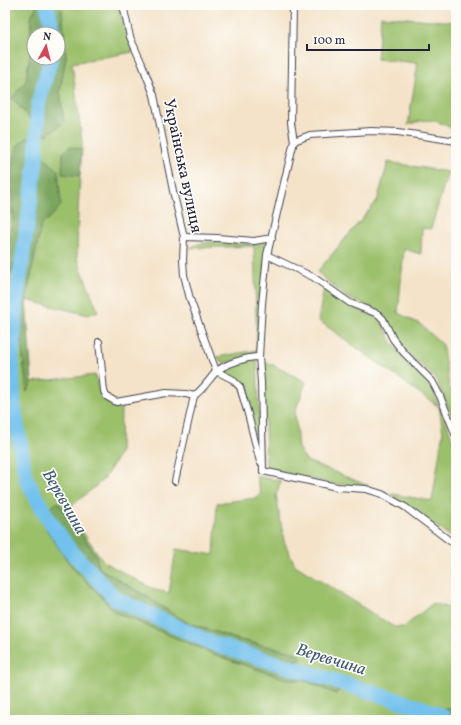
<svg xmlns="http://www.w3.org/2000/svg" width="461" height="725" font-family="Vollkorn,serif">
<style>
.green{fill:#9bc06a;stroke:#5e7152;fill-rule:evenodd}
.forest{fill:#7ca65e;stroke:#4f644c;fill-rule:evenodd}
.lines{fill:none;stroke-linecap:round;stroke-linejoin:round}
.river{stroke:#72c1ed;stroke-width:15}
.minor-casing{stroke:#423f50;stroke-width:8}
.minor{stroke:#fff;stroke-width:6}
.labels{text-anchor:middle;dominant-baseline:central;stroke-width:3.5;stroke-linejoin:round;paint-order:stroke}
.street-label{font-size:16px;fill:#22223b;stroke:#fdfcf7}
.water-label{font-size:17px;font-style:italic;fill:#3e5a79;stroke:#fdfcf7}
</style>
<rect width="100%" height="100%" fill="#fdfcf7"/>
<filter id="ink" filterUnits="userSpaceOnUse"><feTurbulence type="fractalNoise" baseFrequency=".025" numOctaves="2"/><feDisplacementMap in="SourceGraphic" scale="8" xChannelSelector="R" yChannelSelector="G"/><feConvolveMatrix kernelMatrix="1 2 1 2 8 2 1 2 1" color-interpolation-filters="sRGB"/></filter>
<filter id="wash" filterUnits="userSpaceOnUse"><feTurbulence type="fractalNoise" baseFrequency=".012" numOctaves="4" result="noise"/><feDisplacementMap in="SourceGraphic" scale="16" xChannelSelector="R" yChannelSelector="G"/><feGaussianBlur stdDeviation="0.9" result="paint"/><feColorMatrix in="noise" values="0 0 0 0 0 0 0 0 0 0 0 0 0 0 0 0 0 1.4 0 .05"/><feComposite in="paint" operator="in"/></filter>
<g filter="url(#wash)">
<rect width="100%" height="100%" fill="#f4e3c9"/>
<!-- green -->
<g class="green">
<path d="M 5,5 L 37,5 L 31,17 L 31,47 L 26,81 L 12,98 L 40,130 L 47,135 L 64,122 L 60,91 L 66,56 L 62,9 L 59,5 L 117,5 L 133,52 L 72,63 L 82,141 L 82,149 L 69,147 L 62,173 L 80,176 L 78,211 L 77,258 L 98,311 L 89,315 L 26,300 L 41,225 L 52,216 L 58,170 L 46,160 L 28,137 L 11,174 L 13,218 L 5,262 Z"/>
<path d="M 381,16 L 456,22 L 456,118 L 451,128 C 434,119 426,118 408,125 L 418,63 L 377,59 Z"/>
<path d="M 388,162 L 448,172 L 431,229 L 422,228 L 421,254 L 404,249 L 398,313 L 420,324 L 442,344 L 450,390 L 456,390 L 456,426 L 436,379 L 402,348 L 383,314 L 378,310 L 347,298 L 317,272 L 377,201 Z"/>
<path d="M 21,240 L 27,250 L 18,315 L 27,391 L 32,382 L 95,375 C 99,391 104,405 121,409 L 120,453 L 104,479 L 67,510 L 104,562 L 155,590 L 169,593 L 176,549 L 214,555 L 217,503 L 255,498 L 261,494 L 256,476 L 281,481 L 276,495 L 284,541 L 295,565 L 394,627 L 404,627 L 433,603 L 451,609 L 456,602 L 456,712 L 449,709 L 428,718 L 428,720 L 5,720 L 5,422 L 14,434 L 22,421 L 5,335 L 5,318 L 9,279 ZM 58,503 L 96,555 L 99,568 L 144,595 L 186,622 L 236,639 L 297,653 L 302,659 L 286,662 L 342,688 L 336,694 L 307,681 L 286,679 L 224,658 L 114,612 L 99,594 L 50,508 Z"/>
<path d="M 268,241 L 257,350 L 255,355 L 225,363 L 221,361 L 217,357 L 257,350 L 254,246 L 190,248 C 212,236 233,245 256,244 C 260,244 264,242 268,241 Z"/>
<path d="M 324,288 L 346,304 L 375,316 L 382,321 L 392,343 L 409,362 L 430,382 L 439,407 L 444,414 L 452,439 L 456,445 L 456,540 L 387,493 L 432,501 L 443,432 L 439,407 L 318,320 Z"/>
<path d="M 257,358 L 261,459 L 242,388 L 220,371 L 226,367 Z"/>
<path d="M 265,361 L 306,382 L 295,412 L 298,448 L 307,461 L 369,486 L 334,484 L 266,470 L 264,371 Z"/>
</g>
<!-- forest -->
<g class="forest">
<path d="M 37,5 L 59,5 L 62,9 L 66,56 L 60,91 L 64,122 L 47,135 L 40,130 L 12,98 L 26,81 L 31,47 L 31,17 ZM 34,34 L 58,34 L 58,58 L 34,58 Z"/>
<path d="M 28,137 L 46,160 L 58,170 L 61,205 L 52,216 L 41,225 L 26,300 L 32,382 L 27,392 L 18,315 L 27,250 L 21,241 L 9,279 L 5,318 L 5,262 L 13,218 L 11,174 L 17,146 Z"/>
<path d="M 69,147 L 82,149 L 80,176 L 62,174 L 63,153 Z"/>
<path d="M 5,335 L 22,421 L 14,434 L 5,422 Z"/>
<path d="M 58,502 L 96,555 L 99,568 L 144,595 L 186,622 L 236,639 L 297,653 L 302,659 L 287,662 L 342,687 L 336,694 L 307,681 L 286,679 L 224,658 L 114,612 L 99,594 L 74,570 L 46,529 L 50,508 Z"/>
<path d="M 433,709 L 449,709 L 456,712 L 456,720 L 428,720 L 427,719 Z"/>
</g>
<g class="lines">
<!-- river -->
<g class="river">
<path d="M 47,5 L 54,34"/>
<path d="M 51,58 L 38,105 L 36,162 L 18,290 L 12,355 L 14,406 L 26,479 L 46,515 L 69,549 L 116,599 L 214,644 L 423,708 L 442,716 L 446,720"/>
</g>
</g>
</g>
<g filter="url(#ink)">
<g class="lines">
<defs>
<g id="minor">
<path d="M 123,5 L 130,37 L 142,64 L 154,95 L 173,191 L 184,237 L 183,260 L 184,275 L 190,299 L 216,371"/>
<path d="M 294,141 L 310,135 L 371,131 L 398,132 L 456,141"/>
<path d="M 184,237 L 217,238 L 254,241 L 272,238"/>
<path d="M 267,255 L 313,277 L 350,303 L 378,314 L 383,319 L 393,339 L 404,353 L 432,381 L 440,396 L 456,436"/>
<path d="M 99,342 L 104,391 L 106,396 L 116,402 L 166,393 L 186,394 L 194,396 C 203,389 208,381 215,373 C 223,364 247,357 259,357"/>
<path d="M 216,371 L 232,379 L 240,387 L 248,414 L 260,462"/>
<path d="M 263,471 L 261,382 L 259,357 L 262,304 L 267,255 L 294,141 L 291,123 L 293,5"/>
<path d="M 263,471 L 337,487 L 366,489 L 382,494 L 405,507 L 450,541 L 456,544"/>
<path d="M 175,481 L 194,396"/>
</g>
</defs>
<!-- minor casing -->
<use href="#minor" class="minor-casing"/>
<!-- minor -->
<use href="#minor" class="minor"/>
</g>
</g>
<g class="labels">
<!-- street labels -->
<g class="street-label">
<text transform="translate(182 166) rotate(78)">Українська вулиця</text>
</g>
<!-- water labels -->
<g class="water-label">
<text transform="translate(64 502) rotate(60)">Веревчина</text>
<text transform="translate(331 660) rotate(17)">Веревчина</text>
</g>
</g>
<!-- margin -->
<rect width="461" height="725" fill="none" stroke="#fdfcf7" stroke-width="20"/>
<!-- north arrow -->
<g transform="translate(46 46) rotate(7)"><circle r="19" fill="#fdfcf7" stroke="#a5a5ac"/>
<path d="M0-3L7 15L0 10L-7 15Z" fill="#d1495b"/>
<text y="-6" font-size="11" font-weight="bold" text-anchor="middle" fill="#22223b">N</text>
</g>
<!-- scale -->
<path d="M307 44v6h122v-6" fill="none" stroke="#22223b" stroke-width="2"/>
<text x="313" y="44" font-size="12" fill="#22223b" stroke="#fdfcf7" stroke-width="3" paint-order="stroke">100 m</text>
</svg>
